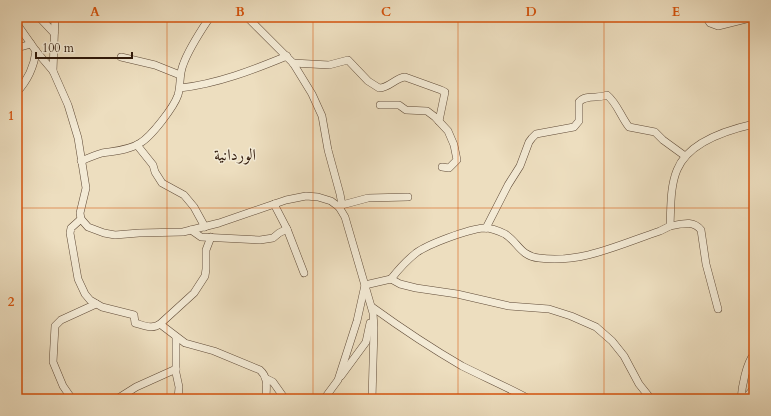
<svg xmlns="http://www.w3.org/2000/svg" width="771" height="416" font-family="Cardo,Amiri,serif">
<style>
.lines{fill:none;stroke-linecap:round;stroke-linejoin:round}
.minor-casing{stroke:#5f4a37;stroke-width:8}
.minor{stroke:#f3ead5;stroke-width:7}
.grid{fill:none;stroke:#d6530c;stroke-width:1;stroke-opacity:0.55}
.labels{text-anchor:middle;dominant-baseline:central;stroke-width:3;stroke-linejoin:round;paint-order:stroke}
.quarter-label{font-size:16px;fill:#30190a;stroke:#f3ead5}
.neatline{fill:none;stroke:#d6530c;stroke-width:1.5}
.grid-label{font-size:13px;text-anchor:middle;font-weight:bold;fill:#d6530c}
</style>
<rect width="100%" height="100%" fill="#eddebf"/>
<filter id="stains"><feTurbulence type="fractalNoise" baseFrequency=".005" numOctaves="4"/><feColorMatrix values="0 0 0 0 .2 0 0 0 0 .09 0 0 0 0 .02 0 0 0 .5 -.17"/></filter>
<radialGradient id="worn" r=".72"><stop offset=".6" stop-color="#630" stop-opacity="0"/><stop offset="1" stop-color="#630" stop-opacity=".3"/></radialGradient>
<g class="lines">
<defs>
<g id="minor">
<path d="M 39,17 L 54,33"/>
<path d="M 247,17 L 293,63 L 312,94 L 322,116 L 328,150 L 340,194 L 342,205"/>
<path d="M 706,17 L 710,23 L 718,26 L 754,17"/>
<path d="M 17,24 L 36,51 L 53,71 L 68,105 L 78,138 L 86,188 L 80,213 L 81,219 L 88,227 L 104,233 L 115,235 L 139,233 L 183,232 L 219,223 L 286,200 L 306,196 L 318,197 L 331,201 L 339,207 L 345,217 L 373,313 L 374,328 L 372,399"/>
<path d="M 17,48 L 31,44"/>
<path d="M 121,57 L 155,65 L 180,75"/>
<path d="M 293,63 L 329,65 L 348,60 L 368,81 L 379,88 C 389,88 395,78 405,77 L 441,90 L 445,92 L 439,121"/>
<path d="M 53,71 L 55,17"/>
<path d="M 180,88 C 217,84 253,70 287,56"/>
<path d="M 17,92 C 28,80 34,67 36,51"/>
<path d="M 380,105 L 399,105 L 406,110 L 427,111 L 435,117 L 448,131 L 454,145 L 457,160 L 449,168 L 442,167"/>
<path d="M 137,145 L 153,165 L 155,172 L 162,183 L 184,195 L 194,207 L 205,227"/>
<path d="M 81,161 C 88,158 95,155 102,153 C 114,151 130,150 140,143 C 151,137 174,107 178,95 C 181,85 179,75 183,65 C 189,48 200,32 210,17"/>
<path d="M 274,204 L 287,229 L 304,273"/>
<path d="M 339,207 L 342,205 L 368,198 L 408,197"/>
<path d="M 81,219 L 71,228 L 70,233 L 78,279 L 85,294 L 90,300 L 102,307 L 134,315 L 135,323 C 143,325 152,330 160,324 L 185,343 L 214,351 L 260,370 C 269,378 266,388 266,399"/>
<path d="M 670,226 C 682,224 693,220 701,230 L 706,264 L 718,309"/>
<path d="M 486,228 L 508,185 L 520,166 L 529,142 L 532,138 L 536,134 L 574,127 L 579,121 L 579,102 C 586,94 599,99 607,95 C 617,103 621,117 629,127 L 655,132 L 663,140 L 685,156"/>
<path d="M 191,230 L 201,237 L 260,240 L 273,238 L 279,233 L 287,229"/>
<path d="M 391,279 C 398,270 406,261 416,253 C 428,244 469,229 484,228 C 490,228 499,231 505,234 C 518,242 520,256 539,258 C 581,264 621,244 660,231 L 670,226 C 671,207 670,187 677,170 C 688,142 727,130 754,124"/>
<path d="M 372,307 C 401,328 431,348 462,366 C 484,377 507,387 529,399"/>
<path d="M 160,324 L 194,293 L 205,276 L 206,269 L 206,250 L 211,237"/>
<path d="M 176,337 L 176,373 L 179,387 L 178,399"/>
<path d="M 341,376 L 366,342 L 370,323"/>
<path d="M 267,379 L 273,382 L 285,399"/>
<path d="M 72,399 L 63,386 L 53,362 L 55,326 L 61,320 L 96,304"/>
<path d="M 117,399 L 136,387 L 176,369"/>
<path d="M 324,399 L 338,380 L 357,321 L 365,285 L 391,279 L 400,284 L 416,288 L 457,294 L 509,306 L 549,309 L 571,316 L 596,327 L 612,341 L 624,356 L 639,384 L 651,399"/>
<path d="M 741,399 C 742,386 746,364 754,354"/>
<path d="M 745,399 L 754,388"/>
</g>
</defs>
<!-- minor casing -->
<use href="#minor" class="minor-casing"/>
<!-- minor -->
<use href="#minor" class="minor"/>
</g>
<!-- grid -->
<path class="grid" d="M 167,17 L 167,399M 313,17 L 313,399M 458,17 L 458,399M 604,17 L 604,399M 17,208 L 754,208"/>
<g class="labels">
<!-- quarter labels -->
<g class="quarter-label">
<text x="235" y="155">الوردانية</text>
</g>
</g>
<!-- margin -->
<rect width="771" height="416" fill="none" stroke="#eddebf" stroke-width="44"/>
<!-- scale -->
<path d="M36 52v6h96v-6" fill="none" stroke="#30190a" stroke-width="2"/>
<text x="42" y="52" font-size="12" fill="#30190a" stroke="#f3ead5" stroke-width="3" paint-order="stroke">100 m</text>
<rect x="22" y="22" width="727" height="372" class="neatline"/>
<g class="grid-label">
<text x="95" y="16">A</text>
<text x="240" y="16">B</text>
<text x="386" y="16">C</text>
<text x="531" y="16">D</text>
<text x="676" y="16">E</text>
<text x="11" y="120">1</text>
<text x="11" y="306">2</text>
</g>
<rect width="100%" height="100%" filter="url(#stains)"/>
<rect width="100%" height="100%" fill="url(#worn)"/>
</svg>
